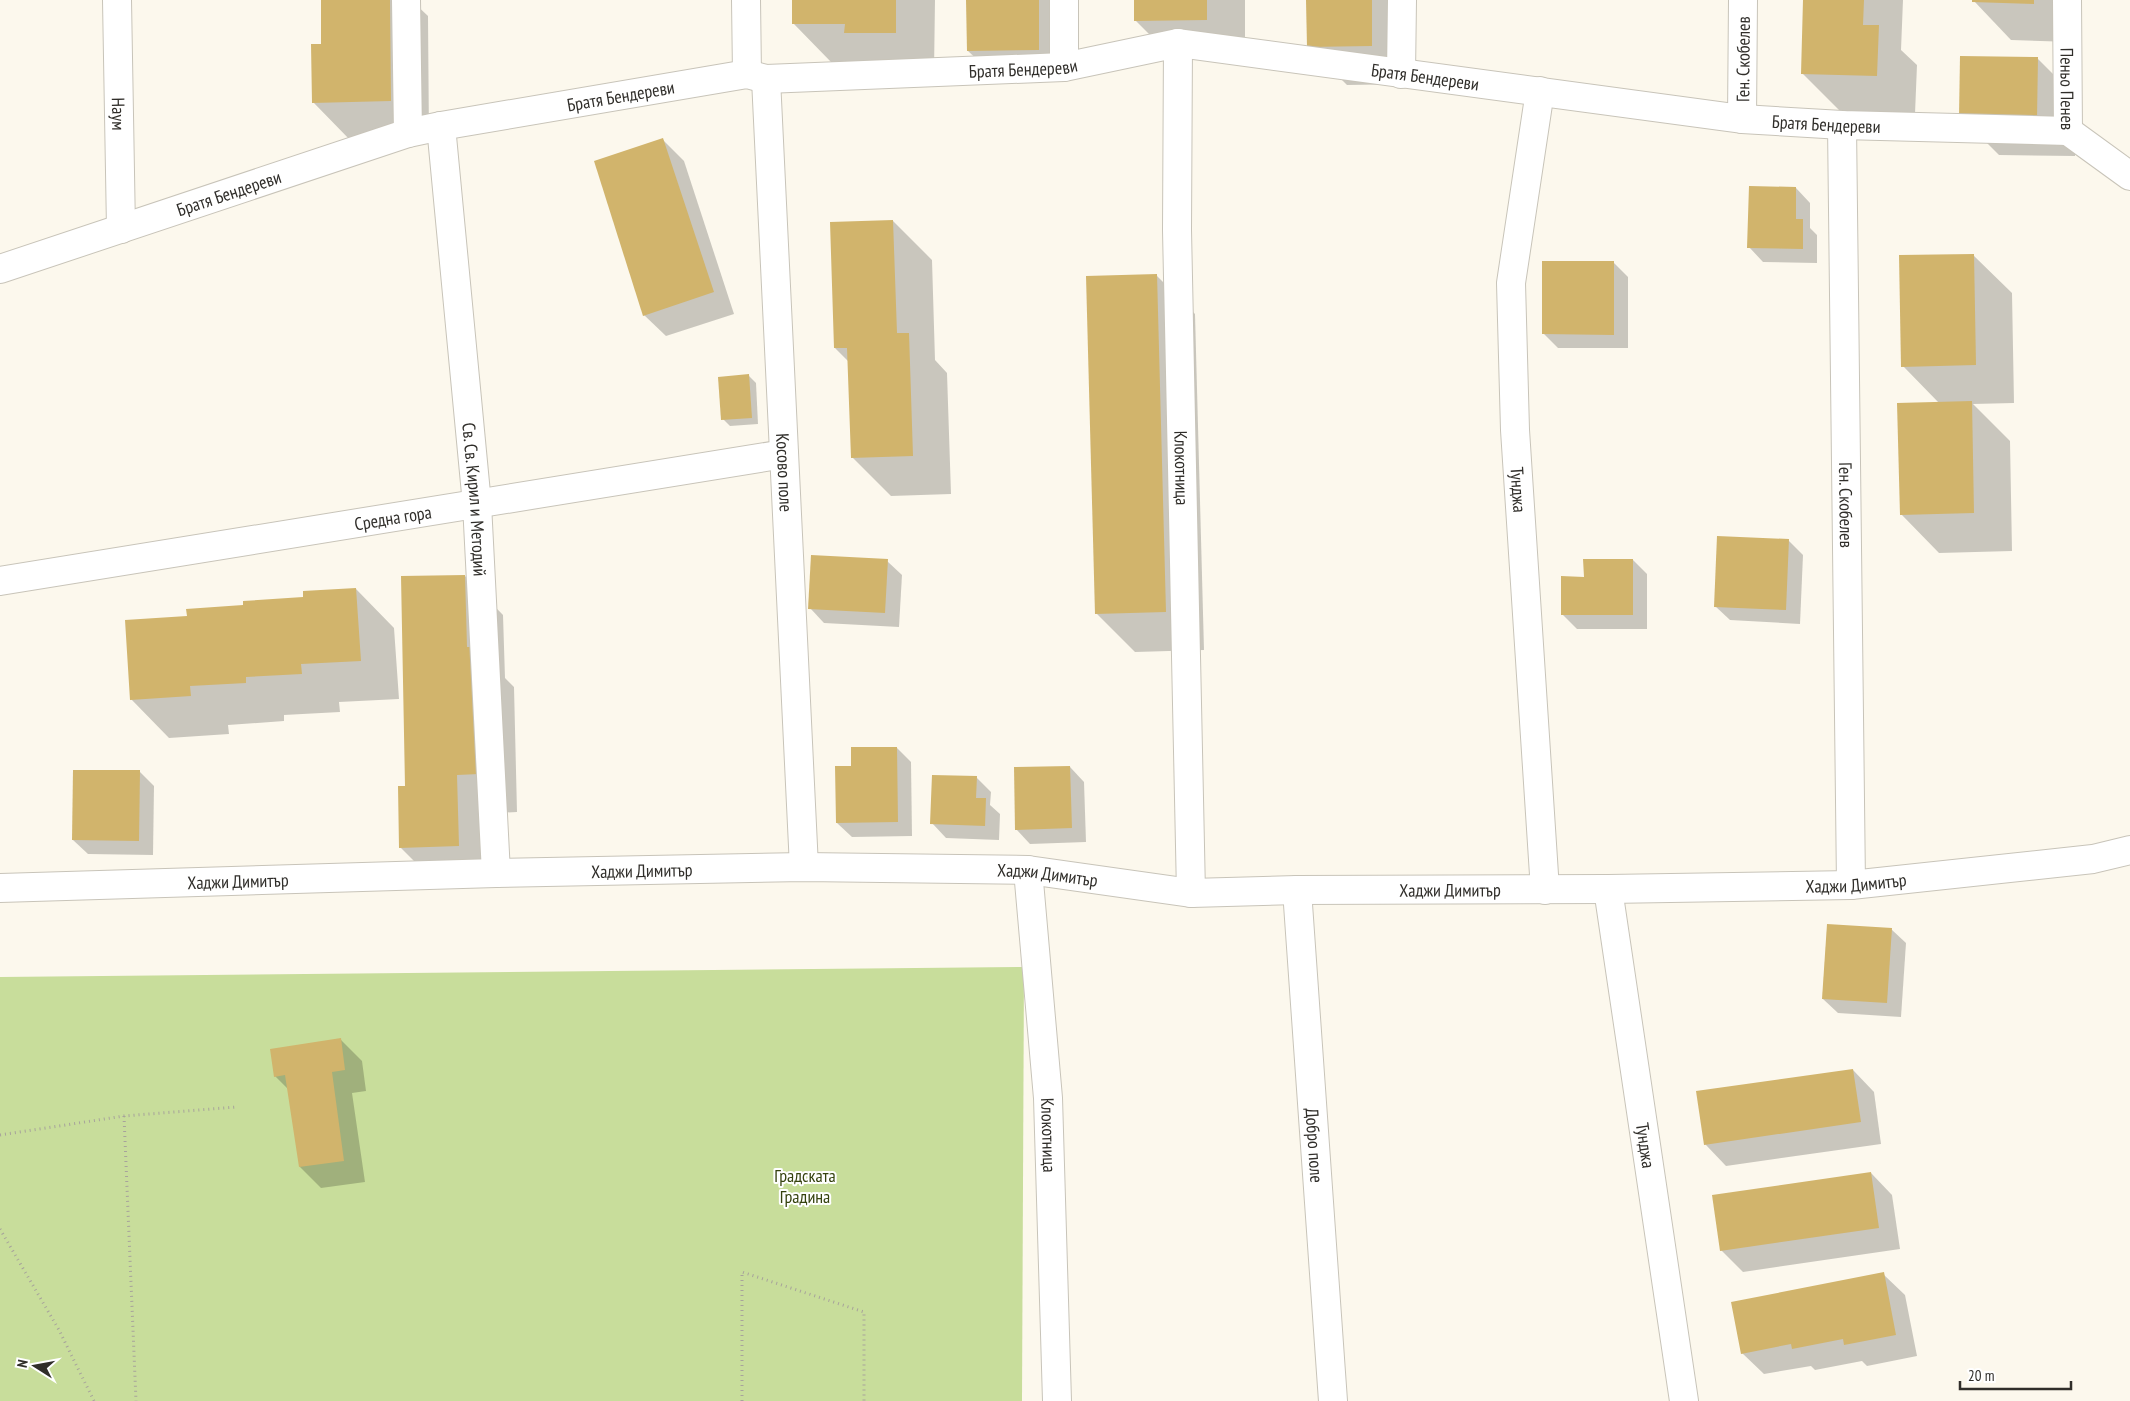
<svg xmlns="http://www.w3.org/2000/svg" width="2130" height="1401" font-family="'PT Sans Narrow',sans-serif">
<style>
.green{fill:#c8dd9b}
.shadow{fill:#0003}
.building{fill:#d1b46c}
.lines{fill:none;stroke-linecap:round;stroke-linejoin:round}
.minor-casing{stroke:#c8c4b9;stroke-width:30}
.path{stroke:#a7a39b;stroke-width:3;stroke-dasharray:1 4;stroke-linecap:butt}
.minor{stroke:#fff;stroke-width:28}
.labels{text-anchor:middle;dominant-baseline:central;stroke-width:4;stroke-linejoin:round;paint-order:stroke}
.street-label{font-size:18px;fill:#302e2a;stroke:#fff}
.park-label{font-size:18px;fill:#35420e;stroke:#fff}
</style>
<rect width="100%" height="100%" fill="#fcf8ed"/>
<!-- green -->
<path class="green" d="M 1024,967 L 1022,1401 L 0,1401 L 0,977 Z"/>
<!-- shadow -->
<g class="shadow">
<path d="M 322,0 L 411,0 L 428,16 L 429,139 L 351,141 L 313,102 L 322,45 Z"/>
<path d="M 793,0 L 935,0 L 934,72 L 876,62 L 831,62 L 793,23 Z"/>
<path d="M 967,0 L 1052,0 L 1053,64 L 983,65 L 968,51 Z"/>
<path d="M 1135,0 L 1245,0 L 1245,58 L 1174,59 L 1135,20 Z"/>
<path d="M 1308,0 L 1409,0 L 1410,84 L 1347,85 L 1308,46 Z"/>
<path d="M 1804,0 L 1903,0 L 1901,50 L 1917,65 L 1915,114 L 1841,112 L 1802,73 Z"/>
<path d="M 1973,0 L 2073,0 L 2072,42 L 2011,40 Z"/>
<path d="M 2037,58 L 2076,97 L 2075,156 L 1999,155 L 1961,117 Z"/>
<path d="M 663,140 L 684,161 L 734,314 L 666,336 L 644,315 Z"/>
<path d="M 1796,188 L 1810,203 L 1810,228 L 1817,235 L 1817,263 L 1763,262 L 1749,247 Z"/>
<path d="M 893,221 L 932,260 L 935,360 L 947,373 L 951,494 L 891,496 L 852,457 L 849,362 L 835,348 Z"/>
<path d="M 1973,255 L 2012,293 L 2014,403 L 1973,404 L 2010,441 L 2012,551 L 1939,553 L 1901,514 L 1939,403 L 1903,366 Z"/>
<path d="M 1613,262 L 1628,277 L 1628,348 L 1558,348 L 1544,334 Z"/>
<path d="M 1156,275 L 1195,314 L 1204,650 L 1135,652 L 1096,613 Z"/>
<path d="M 749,376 L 756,383 L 758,424 L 730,426 L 723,419 Z"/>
<path d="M 1788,540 L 1803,555 L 1800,624 L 1730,620 L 1715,606 Z"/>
<path d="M 1633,560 L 1647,574 L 1647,629 L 1577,629 L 1562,614 L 1585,578 Z"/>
<path d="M 887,561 L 902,575 L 899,627 L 824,623 L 810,608 Z"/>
<path d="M 465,576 L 503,615 L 505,678 L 514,687 L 517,812 L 495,813 L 497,884 L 439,886 L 400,847 L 407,787 Z"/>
<path d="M 356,589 L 394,628 L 399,699 L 339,702 L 340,712 L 284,715 L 284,721 L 228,725 L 229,734 L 169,738 L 131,699 L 188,618 Z"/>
<path d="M 897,748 L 911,762 L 912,836 L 852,837 L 837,823 Z"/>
<path d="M 1070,767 L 1084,782 L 1086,842 L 1030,844 L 1016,829 Z"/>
<path d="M 139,771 L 154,786 L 153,855 L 88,854 L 73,840 Z"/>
<path d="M 976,777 L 991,792 L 990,805 L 1000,814 L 999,840 L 946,838 L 932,823 Z"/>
<path d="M 1891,929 L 1906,943 L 1901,1017 L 1838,1013 L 1823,999 Z"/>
<path d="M 340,1039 L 362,1061 L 366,1091 L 352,1093 L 365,1182 L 321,1188 L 300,1167 L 289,1090 L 275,1076 Z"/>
<path d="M 1853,1070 L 1874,1092 L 1881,1144 L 1726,1166 L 1705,1144 Z"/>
<path d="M 1871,1173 L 1892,1195 L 1900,1249 L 1743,1272 L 1721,1250 Z"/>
<path d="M 1883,1274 L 1905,1295 L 1917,1356 L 1867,1366 L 1862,1361 L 1815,1370 L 1811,1366 L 1764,1374 L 1742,1353 Z"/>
</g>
<!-- building -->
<g class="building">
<path d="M 321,0 L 390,0 L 391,101 L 312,103 L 311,44 L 321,44 Z"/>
<path d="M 792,0 L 896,0 L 896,33 L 844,33 L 845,24 L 792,24 Z"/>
<path d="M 966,0 L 1039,0 L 1039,50 L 967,51 Z"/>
<path d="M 1134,0 L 1207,0 L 1207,20 L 1134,21 Z"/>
<path d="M 1306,0 L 1372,0 L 1372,46 L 1307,47 Z"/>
<path d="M 1803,0 L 1864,0 L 1863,25 L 1879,25 L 1877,76 L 1801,74 Z"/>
<path d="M 1972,0 L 2034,0 L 2034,4 L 1972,2 Z"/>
<path d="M 1960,56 L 2038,57 L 2037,118 L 1959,117 Z"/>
<path d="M 663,138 L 714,292 L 643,316 L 594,161 Z"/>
<path d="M 1749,186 L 1796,187 L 1796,219 L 1803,219 L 1803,249 L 1747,248 Z"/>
<path d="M 893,220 L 897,333 L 909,333 L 913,456 L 851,458 L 847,348 L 834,348 L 830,222 Z"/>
<path d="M 1974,254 L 1976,365 L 1901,367 L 1899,255 Z"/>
<path d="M 1542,261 L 1614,261 L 1614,335 L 1542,334 Z"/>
<path d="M 1157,274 L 1166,612 L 1095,614 L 1086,276 Z"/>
<path d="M 749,374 L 752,418 L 721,420 L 718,377 Z"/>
<path d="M 1972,401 L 1974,513 L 1900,515 L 1897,403 Z"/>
<path d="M 1717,536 L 1789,539 L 1786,610 L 1714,607 Z"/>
<path d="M 811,555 L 888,559 L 885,613 L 808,609 Z"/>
<path d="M 1583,559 L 1633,559 L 1633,615 L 1561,615 L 1561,576 L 1584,577 Z"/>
<path d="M 465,575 L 467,647 L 476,647 L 479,774 L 457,775 L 459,846 L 399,848 L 398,786 L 405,786 L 401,576 Z"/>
<path d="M 356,588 L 361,661 L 301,664 L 302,674 L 246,677 L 246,683 L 190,686 L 191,696 L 130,700 L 125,620 L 187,616 L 186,609 L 243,605 L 243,601 L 303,597 L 303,591 Z"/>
<path d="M 851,747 L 897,747 L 898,822 L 836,823 L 835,766 L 851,766 Z"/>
<path d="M 1070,766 L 1072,828 L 1015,830 L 1014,767 Z"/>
<path d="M 73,770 L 140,770 L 139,841 L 72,840 Z"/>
<path d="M 932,775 L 977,776 L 976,798 L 986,798 L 985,826 L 930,824 Z"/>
<path d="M 1827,924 L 1892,928 L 1887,1003 L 1822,999 Z"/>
<path d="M 341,1038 L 345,1070 L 332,1072 L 344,1161 L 299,1167 L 285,1075 L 274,1077 L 270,1049 Z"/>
<path d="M 1853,1069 L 1861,1122 L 1704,1145 L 1696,1091 Z"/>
<path d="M 1871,1172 L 1879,1228 L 1720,1251 L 1712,1195 Z"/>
<path d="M 1884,1272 L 1896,1335 L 1844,1345 L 1843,1339 L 1792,1349 L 1791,1344 L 1741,1354 L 1731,1302 Z"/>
</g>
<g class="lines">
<defs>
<g id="minor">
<path id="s1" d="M 117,0 L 121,229"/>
<path d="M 406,0 L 408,133"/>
<path d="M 746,0 L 747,74"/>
<path d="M 1064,0 L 1064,67"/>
<path id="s2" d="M 2067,0 L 2068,131"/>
<path id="s3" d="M 1178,43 L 1177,230 L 1191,893"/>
<path d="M 1401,74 L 1402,0"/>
<path id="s4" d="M 766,79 L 804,867"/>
<path id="s5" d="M 1540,91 L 1511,283 L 1515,430 L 1545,890"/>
<path id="s6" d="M 1742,119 L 1743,0"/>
<path id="s7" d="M 1842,125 L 1851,885"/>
<path id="s8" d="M 441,126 L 477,504 L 496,873"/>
<path d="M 2068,131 L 2130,176"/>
<path id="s9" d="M 0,269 L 408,133 L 441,126 L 747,74 L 766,79 L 1064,67 L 1178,43 L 1742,119 L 1842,125 L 2068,131"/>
<path id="s10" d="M 0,581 L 784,454"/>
<path id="s11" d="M 1028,870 L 1048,1098 L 1057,1401"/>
<path id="s12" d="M 0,888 L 496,873 L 804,867 L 1028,870 L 1191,893 L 1297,890 L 1608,889 L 1851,885 L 2093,859 L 2130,850"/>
<path id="s13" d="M 1608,889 L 1684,1401"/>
<path id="s14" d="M 1297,890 L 1333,1401"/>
</g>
</defs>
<!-- minor casing -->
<use href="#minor" class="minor-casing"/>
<!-- path -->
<g class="path">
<path d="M 124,1116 L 136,1401"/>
<path d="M 0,1135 L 124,1116 L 236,1107"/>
<path d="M 0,1229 L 59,1330 L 94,1401"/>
<path d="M 742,1401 L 742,1272 L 864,1312 L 864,1401"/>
</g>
<!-- minor -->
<use href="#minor" class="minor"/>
</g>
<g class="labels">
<!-- street labels -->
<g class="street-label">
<text stroke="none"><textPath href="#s6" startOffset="60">Ген. Скобелев</textPath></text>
<text stroke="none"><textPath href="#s9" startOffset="1051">Братя Бендереви</textPath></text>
<text stroke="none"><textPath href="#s9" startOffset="1458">Братя Бендереви</textPath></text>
<text stroke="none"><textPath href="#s2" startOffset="89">Пеньо Пенев</textPath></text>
<text stroke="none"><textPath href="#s9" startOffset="646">Братя Бендереви</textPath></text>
<text stroke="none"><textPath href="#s1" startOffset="114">Наум</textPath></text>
<text stroke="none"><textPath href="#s9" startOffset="1862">Братя Бендереви</textPath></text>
<text stroke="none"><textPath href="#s9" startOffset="241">Братя Бендереви</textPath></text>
<text stroke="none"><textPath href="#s3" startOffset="425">Клокотница</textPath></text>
<text stroke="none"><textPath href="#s4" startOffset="394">Косово поле</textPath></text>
<text stroke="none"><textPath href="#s5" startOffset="401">Тунджа</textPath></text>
<text stroke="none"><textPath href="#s8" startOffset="375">Св. Св. Кирил и Методий</textPath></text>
<text stroke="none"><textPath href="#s7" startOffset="380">Ген. Скобелев</textPath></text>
<text stroke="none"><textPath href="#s10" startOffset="398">Средна гора</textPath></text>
<text stroke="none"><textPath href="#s12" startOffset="642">Хаджи Димитър</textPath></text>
<text stroke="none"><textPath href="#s12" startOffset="1048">Хаджи Димитър</textPath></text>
<text stroke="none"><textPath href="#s12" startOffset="238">Хаджи Димитър</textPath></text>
<text stroke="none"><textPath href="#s12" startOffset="1858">Хаджи Димитър</textPath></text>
<text stroke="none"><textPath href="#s12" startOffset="1452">Хаджи Димитър</textPath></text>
<text stroke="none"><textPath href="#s11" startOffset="266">Клокотница</textPath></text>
<text stroke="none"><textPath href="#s14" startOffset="256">Добро поле</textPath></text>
<text stroke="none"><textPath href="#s13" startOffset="259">Тунджа</textPath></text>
</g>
<!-- park labels -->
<g class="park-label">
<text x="805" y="1175">Градската<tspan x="805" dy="21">Градина</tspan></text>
</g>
</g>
<!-- north arrow -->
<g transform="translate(35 1366) rotate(281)" stroke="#ffffff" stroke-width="4" paint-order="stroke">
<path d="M0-4L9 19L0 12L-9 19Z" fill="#302e2a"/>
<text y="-8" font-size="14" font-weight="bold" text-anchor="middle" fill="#302e2a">N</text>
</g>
<!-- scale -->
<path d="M1960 1381v8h111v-8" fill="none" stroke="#302e2a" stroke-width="2.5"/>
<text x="1968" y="1381" font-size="15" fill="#302e2a" stroke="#ffffff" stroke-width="4" paint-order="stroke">20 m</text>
</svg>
